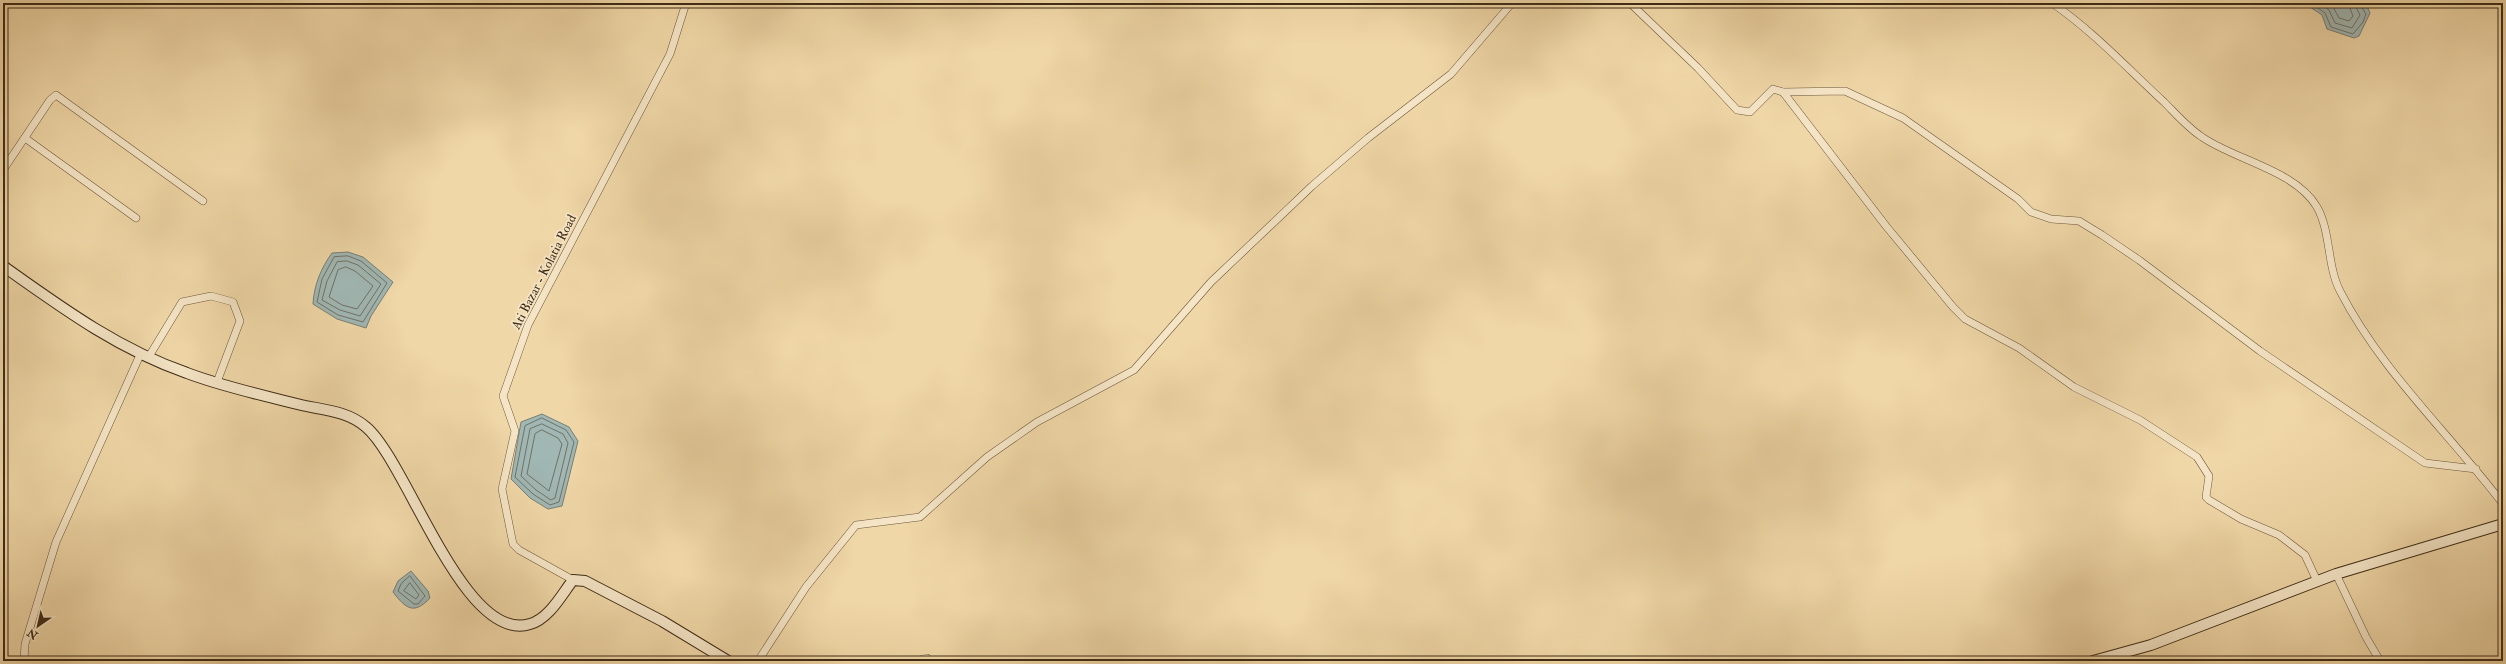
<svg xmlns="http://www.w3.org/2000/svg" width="2506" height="664" font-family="'IM FELL Double Pica',serif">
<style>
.water{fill:#a0b7b4;stroke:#797f75}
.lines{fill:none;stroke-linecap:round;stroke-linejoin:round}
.shore{stroke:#707265;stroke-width:1}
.minor-casing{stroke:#6b573a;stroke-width:8}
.secondary-casing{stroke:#3f2c16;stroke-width:12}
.minor{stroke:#f5e5c6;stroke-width:7}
.secondary{stroke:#f5e5c6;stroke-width:10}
.labels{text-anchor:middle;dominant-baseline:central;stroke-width:3.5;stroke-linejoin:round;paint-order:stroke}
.street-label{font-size:13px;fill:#3f2c16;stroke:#f5e5c6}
</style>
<rect width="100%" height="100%" fill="#f0d7a7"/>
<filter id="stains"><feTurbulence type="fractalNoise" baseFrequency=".005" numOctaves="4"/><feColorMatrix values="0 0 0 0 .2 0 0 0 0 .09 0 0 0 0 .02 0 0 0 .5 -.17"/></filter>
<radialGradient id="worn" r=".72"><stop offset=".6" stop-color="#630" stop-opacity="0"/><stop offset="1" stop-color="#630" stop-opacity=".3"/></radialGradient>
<!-- water -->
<g class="water">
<path d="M 2304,3 L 2359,3 L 2367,6 L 2370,13 L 2359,36 L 2354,38 L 2327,29 L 2322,15 Z"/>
<path d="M 348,252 L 363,257 L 393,282 L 371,316 L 366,328 L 337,319 L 313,304 C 314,285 321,268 332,253 Z"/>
<path d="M 542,414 L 569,427 L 578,441 L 562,506 L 548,509 L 530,498 L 511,479 L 521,422 Z"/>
<path d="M 411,571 L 428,591 L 430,598 C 414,615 406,609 393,592 L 398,581 Z"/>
</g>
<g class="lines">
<!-- shore -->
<g class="shore">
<path d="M 2311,3 L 2325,13 L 2331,27 L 2353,34 L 2363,22 L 2366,14 L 2359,3"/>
<path d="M 2320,3 L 2329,10 L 2335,23 L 2352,28 L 2360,15 L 2354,3"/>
<path d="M 2331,3 L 2339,18 L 2349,21 L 2353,16 L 2348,3"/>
<path d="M 348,256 L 361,261 L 387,283 L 363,322 L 338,315 L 317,302 L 322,279 L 334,257 Z"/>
<path d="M 347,261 L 358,265 L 381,284 L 360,316 L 340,310 L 322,300 L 327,281 L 337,262 Z"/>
<path d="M 346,267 L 355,271 L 373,286 L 357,309 L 342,305 L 329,297 L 338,270 Z"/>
<path d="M 542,418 L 566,430 L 574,442 L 559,502 L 550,505 L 533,494 L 515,477 L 525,426 Z"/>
<path d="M 542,424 L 563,434 L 568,443 L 555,498 L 551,500 L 536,490 L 521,476 L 530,429 Z"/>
<path d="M 542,430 L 558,438 L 562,444 L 549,491 L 527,474 L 535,434 Z"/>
<path d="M 410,576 L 425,596 L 418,604 L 414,604 L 398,591 L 401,584 Z"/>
<path d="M 410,583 L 419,595 L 416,599 L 404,591 Z"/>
</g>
<defs>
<g id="minor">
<path d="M 1630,3 L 1698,68 L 1737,110 L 1750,112 L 1773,89 L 1783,92 L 1886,226 L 1953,307 L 1965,319 L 2019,348 L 2074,387 L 2140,420 L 2197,457 L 2209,476 L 2206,497 L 2209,500 L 2241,519 L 2279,535 L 2305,555 L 2317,581"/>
<path d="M 2052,3 C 2093,31 2127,68 2164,102 C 2176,114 2188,128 2202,137 C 2235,160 2295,170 2317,207 C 2331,232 2327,266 2340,291 C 2381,371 2449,433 2503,504"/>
<path d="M 3,6 L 9,3"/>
<path d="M 1783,92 L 1845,91 L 1903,118 L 2018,199 L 2031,212 L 2051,219 L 2079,221 L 2102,235 L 2139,260 L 2260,351 L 2425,463 L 2476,469"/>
<path d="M 25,138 L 136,218"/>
<path d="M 3,170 L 50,100 L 56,95 L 203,201"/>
<path d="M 148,358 L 182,302 L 211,296 L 233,302 L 240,321 L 217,382"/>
<path d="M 2336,574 L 2366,637 L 2380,661"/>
<path d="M 573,580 L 519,550 L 513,544 L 502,489 L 515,431 L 503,396 L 528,325 L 670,54 L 686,3"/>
<path d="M 24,661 L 25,644 L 56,542 L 140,355"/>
<path d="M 758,661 L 806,587 L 856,525 L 920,517 L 987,457 L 1037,422 L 1134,370 L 1211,282 L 1312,186 L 1368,138 L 1451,74 L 1512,3"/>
<path d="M 916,661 L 927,658"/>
</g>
<g id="secondary">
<path d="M 3,266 C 62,308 118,349 187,373 C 221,386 258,394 293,403 C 318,410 345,409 366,427 C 407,461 464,645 530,624 C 549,619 562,594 573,580 L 585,581 L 662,621 L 728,661"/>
<path d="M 2093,661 L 2151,645 L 2336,574 L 2503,524"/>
</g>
</defs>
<!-- minor casing -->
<use href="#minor" class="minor-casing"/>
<!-- secondary casing -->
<use href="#secondary" class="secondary-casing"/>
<!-- minor -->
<use href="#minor" class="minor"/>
<!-- secondary -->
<use href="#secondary" class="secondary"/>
</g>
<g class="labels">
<!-- street labels -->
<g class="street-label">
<text transform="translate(544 272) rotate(-63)">Ati Bazar - Kolatia Road</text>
</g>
</g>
<!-- margin -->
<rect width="2506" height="664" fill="none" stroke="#f0d7a7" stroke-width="16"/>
<rect x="4" y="4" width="2498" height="656" fill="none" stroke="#3f2c16" stroke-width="2"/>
<rect x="8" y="8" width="2490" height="648" fill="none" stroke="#3f2c16"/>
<!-- north arrow -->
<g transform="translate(38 626) rotate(214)" stroke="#f5e5c6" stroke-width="3" paint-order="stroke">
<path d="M0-3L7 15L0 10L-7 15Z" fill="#3f2c16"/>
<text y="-6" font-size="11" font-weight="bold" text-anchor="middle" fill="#3f2c16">N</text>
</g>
<rect width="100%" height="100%" filter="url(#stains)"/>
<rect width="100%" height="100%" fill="url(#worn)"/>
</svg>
